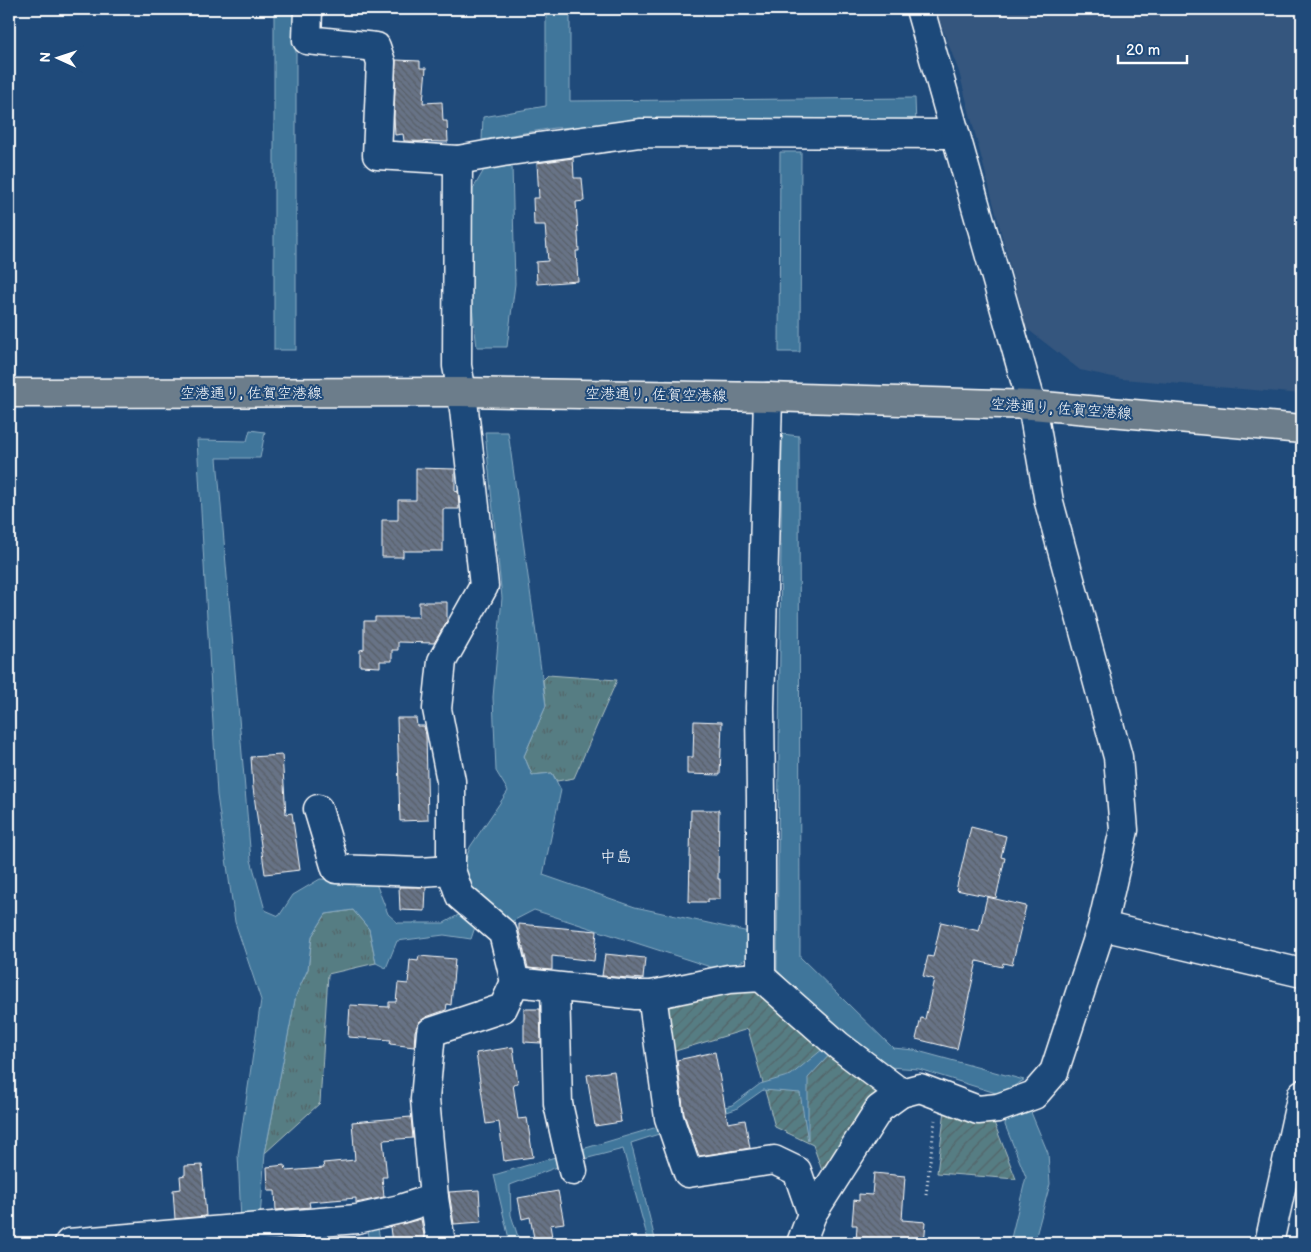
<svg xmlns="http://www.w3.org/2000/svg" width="1311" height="1252" font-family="'Balsamiq Sans','Klee One',sans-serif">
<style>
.built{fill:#35567e}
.grass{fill:url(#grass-tufts);stroke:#abbec1}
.garden{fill:url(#garden-furrows);stroke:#abbec1}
.water{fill:#3f769b;stroke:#8cadc3}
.building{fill:url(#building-back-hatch);stroke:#fff}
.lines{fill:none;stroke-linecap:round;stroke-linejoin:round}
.street-casing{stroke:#fff;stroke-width:31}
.primary-casing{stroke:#fff;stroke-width:31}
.path{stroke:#fff;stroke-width:3;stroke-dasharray:1 4;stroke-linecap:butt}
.street{stroke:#1f4a7a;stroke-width:28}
.primary{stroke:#6c7d8b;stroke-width:28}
.labels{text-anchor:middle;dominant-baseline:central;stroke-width:4;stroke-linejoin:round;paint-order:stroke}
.street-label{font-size:15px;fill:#fff;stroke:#1f4a7a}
.neighbourhood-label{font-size:16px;fill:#fff;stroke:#1f4a7a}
</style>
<defs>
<pattern id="grass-tufts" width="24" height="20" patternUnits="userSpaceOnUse" patternTransform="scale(1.25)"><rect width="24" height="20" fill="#577d83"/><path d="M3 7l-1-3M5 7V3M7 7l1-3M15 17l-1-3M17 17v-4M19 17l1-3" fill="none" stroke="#526468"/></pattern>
<pattern id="garden-furrows" width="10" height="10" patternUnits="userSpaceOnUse" patternTransform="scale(1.25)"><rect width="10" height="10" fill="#577d83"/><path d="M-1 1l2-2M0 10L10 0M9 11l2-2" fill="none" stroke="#526468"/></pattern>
<pattern id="building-back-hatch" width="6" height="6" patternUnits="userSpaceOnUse" patternTransform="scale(1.25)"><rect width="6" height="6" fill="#677386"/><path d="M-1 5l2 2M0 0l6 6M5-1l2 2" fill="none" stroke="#585e66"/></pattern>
</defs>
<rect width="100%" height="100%" fill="#1f4a7a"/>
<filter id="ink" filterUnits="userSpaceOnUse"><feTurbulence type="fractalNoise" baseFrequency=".02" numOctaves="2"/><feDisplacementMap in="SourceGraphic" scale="10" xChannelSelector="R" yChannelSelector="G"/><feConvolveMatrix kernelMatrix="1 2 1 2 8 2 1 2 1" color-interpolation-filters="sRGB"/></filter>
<g filter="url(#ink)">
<!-- built -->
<path class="built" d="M 935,9 L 1302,9 L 1302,394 L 1122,379 L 1080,370 L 1026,328 L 959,72 Z"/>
<!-- grass -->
<g class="grass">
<path d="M 548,675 L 617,680 L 574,778 L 557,781 L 552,773 L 532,775 L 524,756 L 546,706 L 543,680 Z"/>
<path d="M 353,910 L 369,929 L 376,963 L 328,974 L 320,1103 L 265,1153 L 296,994 L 308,969 L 312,936 L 326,914 Z"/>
</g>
<!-- garden -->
<g class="garden">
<path d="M 757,984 L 828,1056 L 881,1088 L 824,1176 L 813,1145 L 775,1127 L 748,1029 L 672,1052 L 666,1001 Z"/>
<path d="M 945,1110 L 993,1120 L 1016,1179 L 937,1173 Z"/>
</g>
<!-- water -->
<g class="water">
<rect x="274" y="9" width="22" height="341"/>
<path d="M 546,9 L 570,9 L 570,101 L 915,98 L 916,125 L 642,124 L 554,128 L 482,140 L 483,117 L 546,106 Z"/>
<path d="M 780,152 L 801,152 L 800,352 L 779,352 Z"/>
<path d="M 512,166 L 515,284 L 507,347 L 477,347 L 470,291 L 473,189 L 485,168 Z"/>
<path d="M 250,430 L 265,432 L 260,458 L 217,458 L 251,860 L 265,910 L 279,916 L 293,895 L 320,879 L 375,881 L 388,914 L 398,923 L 444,923 L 460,914 L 476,924 L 471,939 L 444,935 L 397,941 L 386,968 L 376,963 L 369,929 L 353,910 L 326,914 L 312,936 L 308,969 L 296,995 L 265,1153 L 260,1218 L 262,1243 L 251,1243 L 246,1221 L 241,1221 L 238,1155 L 261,1000 L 235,922 L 217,795 L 197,440 L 247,441 Z"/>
<path d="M 485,432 L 508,432 L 546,706 L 524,756 L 532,775 L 552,773 L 561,790 L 543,875 L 635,907 L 749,932 L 748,958 L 723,971 L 534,910 L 507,924 L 471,889 L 464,865 L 470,847 L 508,791 L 496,771 L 493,697 L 502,598 Z"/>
<path d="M 782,434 L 799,436 L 800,957 L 893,1048 L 914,1050 L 1024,1080 L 1009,1089 L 1014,1109 L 1030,1110 L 1048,1153 L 1050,1184 L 1034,1243 L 1006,1243 L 1011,1238 L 1026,1177 L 1005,1125 L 1006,1116 L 999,1094 L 919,1069 L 889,1067 L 836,1029 L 777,970 Z"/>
<path d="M 829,1044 L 833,1051 L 808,1078 L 808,1141 L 800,1093 L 763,1090 L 736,1109 L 631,1143 L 656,1243 L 649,1243 L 623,1149 L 565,1164 L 510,1185 L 511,1215 L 520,1243 L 510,1243 L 494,1175 L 732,1105 L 760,1084 L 791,1075 Z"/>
<path d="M 378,1229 L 381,1243 L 370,1243 L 368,1230 Z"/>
</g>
<!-- building -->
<g class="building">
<path d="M 396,60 L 420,61 L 420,68 L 426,68 L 423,103 L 442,102 L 443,121 L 447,121 L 448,142 L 404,141 L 403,134 L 395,135 L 394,117 Z"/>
<path d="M 573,158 L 574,178 L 582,178 L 584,201 L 576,202 L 579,251 L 576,251 L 578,281 L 537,284 L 536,262 L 548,261 L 545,225 L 534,225 L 533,198 L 539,198 L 537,163 Z"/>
<path d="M 416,468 L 455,469 L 455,492 L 458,491 L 459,509 L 443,509 L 443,551 L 403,551 L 403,557 L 382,557 L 382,520 L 398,520 L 398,500 L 416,500 Z"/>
<path d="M 419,602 L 447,602 L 447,621 L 434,643 L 398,642 L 398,650 L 392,650 L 392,661 L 380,661 L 380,667 L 360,666 L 360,650 L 364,649 L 364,621 L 375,621 L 375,617 L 419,617 Z"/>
<path d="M 397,718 L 416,718 L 417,726 L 424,726 L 426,735 L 428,820 L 400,821 Z"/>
<path d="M 694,721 L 722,722 L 720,775 L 687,774 L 687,757 L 693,757 Z"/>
<path d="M 282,755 L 286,814 L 292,813 L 300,870 L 265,874 L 253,788 L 251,757 Z"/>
<path d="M 691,810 L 719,810 L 718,879 L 720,879 L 720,899 L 708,899 L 708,902 L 689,902 Z"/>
<path d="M 971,827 L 1006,836 L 1001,857 L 1005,858 L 996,898 L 956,890 Z"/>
<path d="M 399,887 L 426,887 L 425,911 L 400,910 Z"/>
<path d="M 987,897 L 1026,906 L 1012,965 L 1003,963 L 1002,967 L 977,961 L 957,1049 L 916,1039 L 921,1018 L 925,1019 L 934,979 L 923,976 L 928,956 L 933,957 L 941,922 L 979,931 Z"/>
<path d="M 519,924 L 597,931 L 594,961 L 552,956 L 552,970 L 528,968 L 519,931 Z"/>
<path d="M 605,954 L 645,958 L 643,979 L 602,976 Z"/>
<path d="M 419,956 L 455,959 L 451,1005 L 447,1004 L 446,1010 L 426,1017 L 419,1022 L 415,1031 L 414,1047 L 390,1044 L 391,1040 L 348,1037 L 350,1005 L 389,1007 L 389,1002 L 396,1002 L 398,983 L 408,984 L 410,960 L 418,961 Z"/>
<path d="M 524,1009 L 540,1009 L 541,1043 L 524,1042 Z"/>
<path d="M 513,1047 L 518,1083 L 513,1084 L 518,1119 L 527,1118 L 533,1157 L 504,1161 L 499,1122 L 486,1124 L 476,1053 Z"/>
<path d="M 715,1052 L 728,1123 L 745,1120 L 750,1148 L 699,1156 L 684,1114 L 677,1060 Z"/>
<path d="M 614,1071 L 621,1122 L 595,1126 L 587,1075 Z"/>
<path d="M 411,1117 L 413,1138 L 383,1140 L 387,1177 L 382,1177 L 384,1197 L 356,1203 L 356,1198 L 309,1202 L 310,1207 L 276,1210 L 275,1191 L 268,1191 L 267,1167 L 285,1165 L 286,1171 L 324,1168 L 323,1163 L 355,1160 L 352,1122 Z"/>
<path d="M 202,1165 L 206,1216 L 175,1219 L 173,1190 L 181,1189 L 180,1176 L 185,1175 L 185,1166 Z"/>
<path d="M 874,1173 L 905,1176 L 902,1220 L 926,1222 L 924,1243 L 856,1243 L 857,1225 L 852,1225 L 854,1200 L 859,1201 L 859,1194 L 872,1195 Z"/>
<path d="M 479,1190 L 481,1222 L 454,1224 L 449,1192 Z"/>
<path d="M 558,1191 L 564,1223 L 550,1225 L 553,1243 L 535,1243 L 530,1217 L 522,1219 L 518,1198 Z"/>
<path d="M 421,1219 L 425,1241 L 417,1242 L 417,1243 L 392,1243 L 390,1227 Z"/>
<path d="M 306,1239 L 306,1243 L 278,1243 L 278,1241 Z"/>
</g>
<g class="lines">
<defs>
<g id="street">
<path d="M 308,9 L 307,40 L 376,47 L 381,62 L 377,155 L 458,160"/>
<path d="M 318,809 L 336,869 L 420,872 L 451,870"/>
<path d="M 1102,926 L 1302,973"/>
<path d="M 761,977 L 761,798 L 760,708 L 768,397"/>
<path d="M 515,982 L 503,933 L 460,896 L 451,870 L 451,781 L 437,709 L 442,661 L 484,586 L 462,392 L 457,366 L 458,160 L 503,152 L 640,133 L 955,134"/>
<path d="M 555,987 L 558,1104 L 573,1171"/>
<path d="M 652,995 L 669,1118 L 688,1173 L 774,1160 L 797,1171 L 812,1214"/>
<path d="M 69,1243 L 357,1219 L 400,1209 L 434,1198"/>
<path d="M 441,1243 L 434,1198 L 425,1099 L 431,1032 L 503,1008 L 515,982 L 636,995 L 652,995 L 729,979 L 761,977 L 839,1046 L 901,1093 L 920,1088 L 978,1110 L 998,1108 L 1034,1095 L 1054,1072 L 1102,926 L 1124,830 L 1118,757 L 1049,502 L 1032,405 L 920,9"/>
<path d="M 801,1243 L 812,1214 L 879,1109 L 901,1093"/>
<path d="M 1269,1243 L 1302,1094"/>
</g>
<path id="primary" d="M 9,393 L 462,392 L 768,397 L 1032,405 L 1302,429"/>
</defs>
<!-- street casing -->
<use href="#street" class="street-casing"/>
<!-- primary casing -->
<use href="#primary" class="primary-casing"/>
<!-- path -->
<path class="path" d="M 926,1195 L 935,1120"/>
<!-- street -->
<use href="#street" class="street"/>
<!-- primary -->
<use href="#primary" class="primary"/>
</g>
</g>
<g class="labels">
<!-- street labels -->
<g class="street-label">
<text x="251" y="393">空港通り, 佐賀空港線</text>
<text transform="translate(656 395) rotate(1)">空港通り, 佐賀空港線</text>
<text transform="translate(1061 409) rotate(4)">空港通り, 佐賀空港線</text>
</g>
<!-- neighbourhood labels -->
<g class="neighbourhood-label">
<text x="616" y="857">中島</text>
</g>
</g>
<!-- margin -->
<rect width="1311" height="1252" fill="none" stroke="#1f4a7a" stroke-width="30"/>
<rect x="15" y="15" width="1281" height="1222" fill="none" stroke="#fff" stroke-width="2" filter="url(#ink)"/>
<!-- north arrow -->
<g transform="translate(58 58) rotate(273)" stroke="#1f4a7a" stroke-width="4" paint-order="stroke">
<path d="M0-4L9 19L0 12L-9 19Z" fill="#ffffff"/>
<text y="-8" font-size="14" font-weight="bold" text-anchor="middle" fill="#ffffff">N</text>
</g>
<!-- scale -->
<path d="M1118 55v8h69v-8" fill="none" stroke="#ffffff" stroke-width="2.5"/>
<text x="1126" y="55" font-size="15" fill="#ffffff" stroke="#1f4a7a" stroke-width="4" paint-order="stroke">20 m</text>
</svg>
